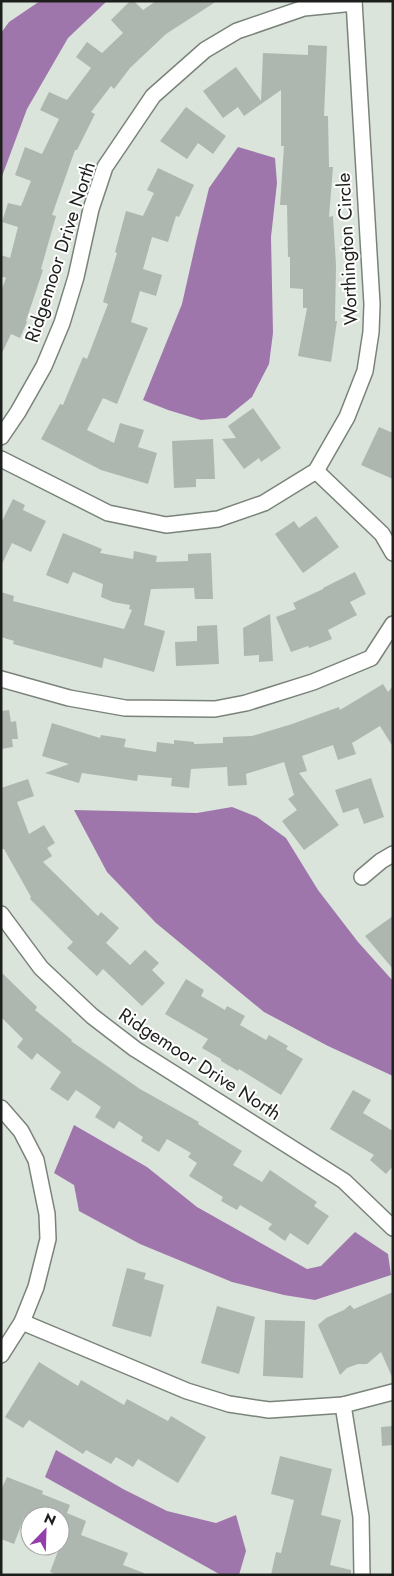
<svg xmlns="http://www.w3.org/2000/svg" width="394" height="1576" font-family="Jost,sans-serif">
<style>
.water{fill:#9f76ab}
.building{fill:#aeb7af}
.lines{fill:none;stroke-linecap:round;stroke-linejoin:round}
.minor-casing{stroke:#7a837a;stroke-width:18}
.minor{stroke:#fff;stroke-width:15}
.labels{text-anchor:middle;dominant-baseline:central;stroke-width:4;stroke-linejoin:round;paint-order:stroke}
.street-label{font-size:19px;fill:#1c1f1c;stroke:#fff}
</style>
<rect width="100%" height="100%" fill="#dae4db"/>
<!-- water -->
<g class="water">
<path d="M 40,1 L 107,1 L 68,38 L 27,109 L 1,179 L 1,33 L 9,22 Z"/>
<path d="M 238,147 L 275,158 L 277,183 L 271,237 L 273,333 L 269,364 L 252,397 L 226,418 L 201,420 L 168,410 L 143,400 L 182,304 L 196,242 L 209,188 Z"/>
<path d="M 232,807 L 257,817 L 286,838 L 318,890 L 358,942 L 393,981 L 393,1076 L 328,1046 L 264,1012 L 156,923 L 107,872 L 74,810 L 197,813 Z"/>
<path d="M 74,1125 L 147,1167 L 197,1207 L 307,1269 L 321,1266 L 355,1232 L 388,1254 L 391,1275 L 315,1300 L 284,1295 L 232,1282 L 140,1244 L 79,1211 L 74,1185 L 54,1173 Z"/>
<path d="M 56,1450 L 123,1489 L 167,1511 L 216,1523 L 236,1515 L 246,1551 L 239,1575 L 221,1575 L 45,1477 Z"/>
</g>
<!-- building -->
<g class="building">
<path d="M 130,1 L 134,1 L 143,10 L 156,1 L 217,1 L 166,34 L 130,68 L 114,89 L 111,86 L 91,112 L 95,114 L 77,150 L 75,150 L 52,215 L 56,216 L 41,269 L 43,270 L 26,321 L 27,322 L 20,338 L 11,334 L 1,355 L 1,291 L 6,278 L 1,276 L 1,255 L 10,258 L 18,227 L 2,222 L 8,203 L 21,206 L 31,181 L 15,175 L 25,147 L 42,154 L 59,119 L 40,110 L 49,92 L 67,100 L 91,68 L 76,57 L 87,42 L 102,53 L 123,33 L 111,20 Z"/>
<path d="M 308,45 L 327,46 L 324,116 L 328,116 L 329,167 L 333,167 L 329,217 L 333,216 L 336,265 L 335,321 L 337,321 L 331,362 L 298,356 L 307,308 L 303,308 L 303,289 L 290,288 L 290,257 L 288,257 L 287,205 L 280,205 L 284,146 L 281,146 L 281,90 L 244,116 L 238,107 L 223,118 L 203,91 L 236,67 L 261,101 L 263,53 L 308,55 Z"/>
<path d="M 186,107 L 226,136 L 213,154 L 198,143 L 187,159 L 160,141 Z"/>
<path d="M 158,168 L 194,185 L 179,217 L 176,216 L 168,242 L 152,237 L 143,269 L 162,275 L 156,296 L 140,291 L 131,322 L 148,328 L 117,404 L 103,398 L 87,430 L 114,443 L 120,423 L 144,430 L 138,447 L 157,453 L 148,484 L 101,470 L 41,439 L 60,404 L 63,405 L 83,357 L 87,359 L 108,304 L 103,302 L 117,253 L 115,252 L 126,211 L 143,216 L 154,193 L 147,190 Z"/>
<path d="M 253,408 L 281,448 L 261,462 L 259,458 L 244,469 L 222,439 L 236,438 L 228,426 Z"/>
<path d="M 379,427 L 393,433 L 393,479 L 361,465 Z"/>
<path d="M 213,439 L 215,479 L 196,479 L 196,487 L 174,488 L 172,441 Z"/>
<path d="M 13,499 L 25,505 L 23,510 L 46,521 L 31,552 L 12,543 L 1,566 L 1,523 Z"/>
<path d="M 316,516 L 339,547 L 303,573 L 275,534 L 294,521 L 299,528 Z"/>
<path d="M 63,533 L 102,549 L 100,553 L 133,559 L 134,551 L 157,556 L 156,562 L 188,561 L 188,554 L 211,553 L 213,599 L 195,599 L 194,588 L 151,589 L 144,625 L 165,631 L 154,672 L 104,658 L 102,668 L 13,644 L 14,641 L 1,637 L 1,592 L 14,596 L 13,601 L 124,629 L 132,610 L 129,609 L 130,605 L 113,602 L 101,597 L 103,584 L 73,572 L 68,584 L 46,575 Z"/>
<path d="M 355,572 L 366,594 L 350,602 L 357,615 L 328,630 L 332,639 L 309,648 L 308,646 L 291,652 L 276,617 L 296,609 L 293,603 L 323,589 L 323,588 Z"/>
<path d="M 270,614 L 273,661 L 259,662 L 259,655 L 244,656 L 243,628 Z"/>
<path d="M 217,625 L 219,664 L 176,666 L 175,642 L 197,641 L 197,626 Z"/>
<path d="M 383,684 L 388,692 L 393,686 L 393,747 L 380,726 L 352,743 L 356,754 L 338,760 L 333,745 L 302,756 L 307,771 L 299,773 L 339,825 L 304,850 L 282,821 L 297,810 L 288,799 L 294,795 L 284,762 L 246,774 L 247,785 L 228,786 L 227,767 L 191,769 L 189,788 L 171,786 L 172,778 L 138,775 L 137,781 L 82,773 L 79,783 L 45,773 L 69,764 L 42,756 L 52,723 L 100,738 L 101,735 L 126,739 L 124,747 L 156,752 L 157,742 L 174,744 L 174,740 L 194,742 L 194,744 L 223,743 L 223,737 L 252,736 L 292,724 L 339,707 L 340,710 Z"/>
<path d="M 9,710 L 11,722 L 16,721 L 18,739 L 12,739 L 13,747 L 1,749 L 1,711 Z"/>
<path d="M 371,778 L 384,817 L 364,824 L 358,808 L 343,813 L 335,790 Z"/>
<path d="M 28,779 L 34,796 L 17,802 L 29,834 L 44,825 L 55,843 L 47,848 L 52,856 L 43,862 L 98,916 L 101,912 L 119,928 L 106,943 L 130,965 L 145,950 L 159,963 L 152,970 L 165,983 L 142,1006 L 103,969 L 97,976 L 67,948 L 73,942 L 30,899 L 31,897 L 4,849 L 1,849 L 1,788 Z"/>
<path d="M 393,916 L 393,969 L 365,936 Z"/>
<path d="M 1,972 L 37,1007 L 35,1010 L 72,1040 L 71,1041 L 140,1089 L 199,1122 L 198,1124 L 242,1151 L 233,1165 L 262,1182 L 270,1170 L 317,1202 L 314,1206 L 329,1216 L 308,1245 L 290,1233 L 285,1241 L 268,1229 L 272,1224 L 240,1205 L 237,1210 L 221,1201 L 223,1197 L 189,1176 L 197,1163 L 188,1157 L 191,1153 L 167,1139 L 159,1152 L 141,1141 L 143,1137 L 119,1121 L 114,1129 L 95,1117 L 101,1107 L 76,1090 L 68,1101 L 50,1089 L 61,1072 L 37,1053 L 32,1060 L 17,1047 L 23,1039 L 1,1017 Z"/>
<path d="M 186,979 L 204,990 L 201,996 L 225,1010 L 227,1006 L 245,1016 L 240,1025 L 266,1040 L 269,1035 L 288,1046 L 286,1049 L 303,1059 L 281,1095 L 239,1069 L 238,1071 L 221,1061 L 221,1059 L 202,1048 L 208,1039 L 165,1014 Z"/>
<path d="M 353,1090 L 371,1100 L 363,1113 L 393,1131 L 393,1166 L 386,1174 L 370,1160 L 374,1155 L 330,1129 Z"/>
<path d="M 127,1268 L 146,1273 L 144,1279 L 164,1285 L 151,1337 L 112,1326 Z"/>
<path d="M 393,1292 L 393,1379 L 381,1352 L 367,1364 L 358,1364 L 347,1368 L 340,1375 L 318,1325 L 326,1318 L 344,1310 L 350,1305 L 354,1309 Z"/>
<path d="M 217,1306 L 255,1317 L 239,1374 L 201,1363 Z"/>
<path d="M 265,1320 L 305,1321 L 303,1378 L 263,1376 Z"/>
<path d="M 39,1362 L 78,1386 L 81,1380 L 124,1405 L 127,1399 L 168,1421 L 171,1416 L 206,1437 L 178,1483 L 138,1459 L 133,1467 L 116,1457 L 111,1464 L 86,1450 L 83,1454 L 29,1420 L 23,1428 L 5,1417 Z"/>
<path d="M 393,1426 L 393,1445 L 382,1446 L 381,1427 Z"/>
<path d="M 280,1456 L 332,1469 L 321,1515 L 341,1520 L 330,1565 L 351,1570 L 351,1575 L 271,1575 L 276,1552 L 281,1553 L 294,1500 L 271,1494 Z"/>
<path d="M 7,1477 L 43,1491 L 42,1494 L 70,1505 L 67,1513 L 86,1521 L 81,1535 L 128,1553 L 123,1565 L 144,1573 L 144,1575 L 57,1575 L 50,1572 L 60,1546 L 60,1516 L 30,1516 L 30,1520 L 24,1518 L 14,1544 L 1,1539 L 1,1490 Z"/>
</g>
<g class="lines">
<defs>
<g id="minor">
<path d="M 1,437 L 18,412 L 44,366 L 62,323 L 76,277 L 91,209 L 105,167 L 153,96 L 205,50 L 237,31 L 304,8 L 354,3"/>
<path d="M 1,459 L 108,513 L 166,525 L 218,519 L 264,503 L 316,471 L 347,417 L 365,371 L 371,332 L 372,304 L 354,1"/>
<path d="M 316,471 L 382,534 L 393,553"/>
<path d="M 1,679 L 69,698 L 125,708 L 215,709 L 246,703 L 313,682 L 371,658 L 393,624"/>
<path d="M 362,877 L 381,861 L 393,854"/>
<path d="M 1,914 L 41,968 L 92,1016 L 135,1049 L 344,1181 L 393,1228"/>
<path d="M 1,1108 L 21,1131 L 36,1160 L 47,1214 L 48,1239 L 36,1287 L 22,1322 L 1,1355"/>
<path d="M 22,1322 L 187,1391 L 229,1404 L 269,1410 L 343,1405 L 393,1392"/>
<path d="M 343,1405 L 361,1517 L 362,1575"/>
</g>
</defs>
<!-- minor casing -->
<use href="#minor" class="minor-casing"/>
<!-- minor -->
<use href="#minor" class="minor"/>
</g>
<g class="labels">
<!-- street labels -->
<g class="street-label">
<text transform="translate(347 249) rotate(-93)">Worthington Circle</text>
<text transform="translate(60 252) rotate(-72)">Ridgemoor Drive North</text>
<text transform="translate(200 1064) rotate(33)">Ridgemoor Drive North</text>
</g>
</g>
<!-- border -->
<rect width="394" height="1576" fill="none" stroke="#1c1f1c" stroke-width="5"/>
<!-- north arrow -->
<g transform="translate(45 1531) rotate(23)"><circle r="24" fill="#ffffff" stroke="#a4a5a4"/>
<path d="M0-4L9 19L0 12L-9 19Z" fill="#933eab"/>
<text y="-8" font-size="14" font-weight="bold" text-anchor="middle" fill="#1c1f1c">N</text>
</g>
</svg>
